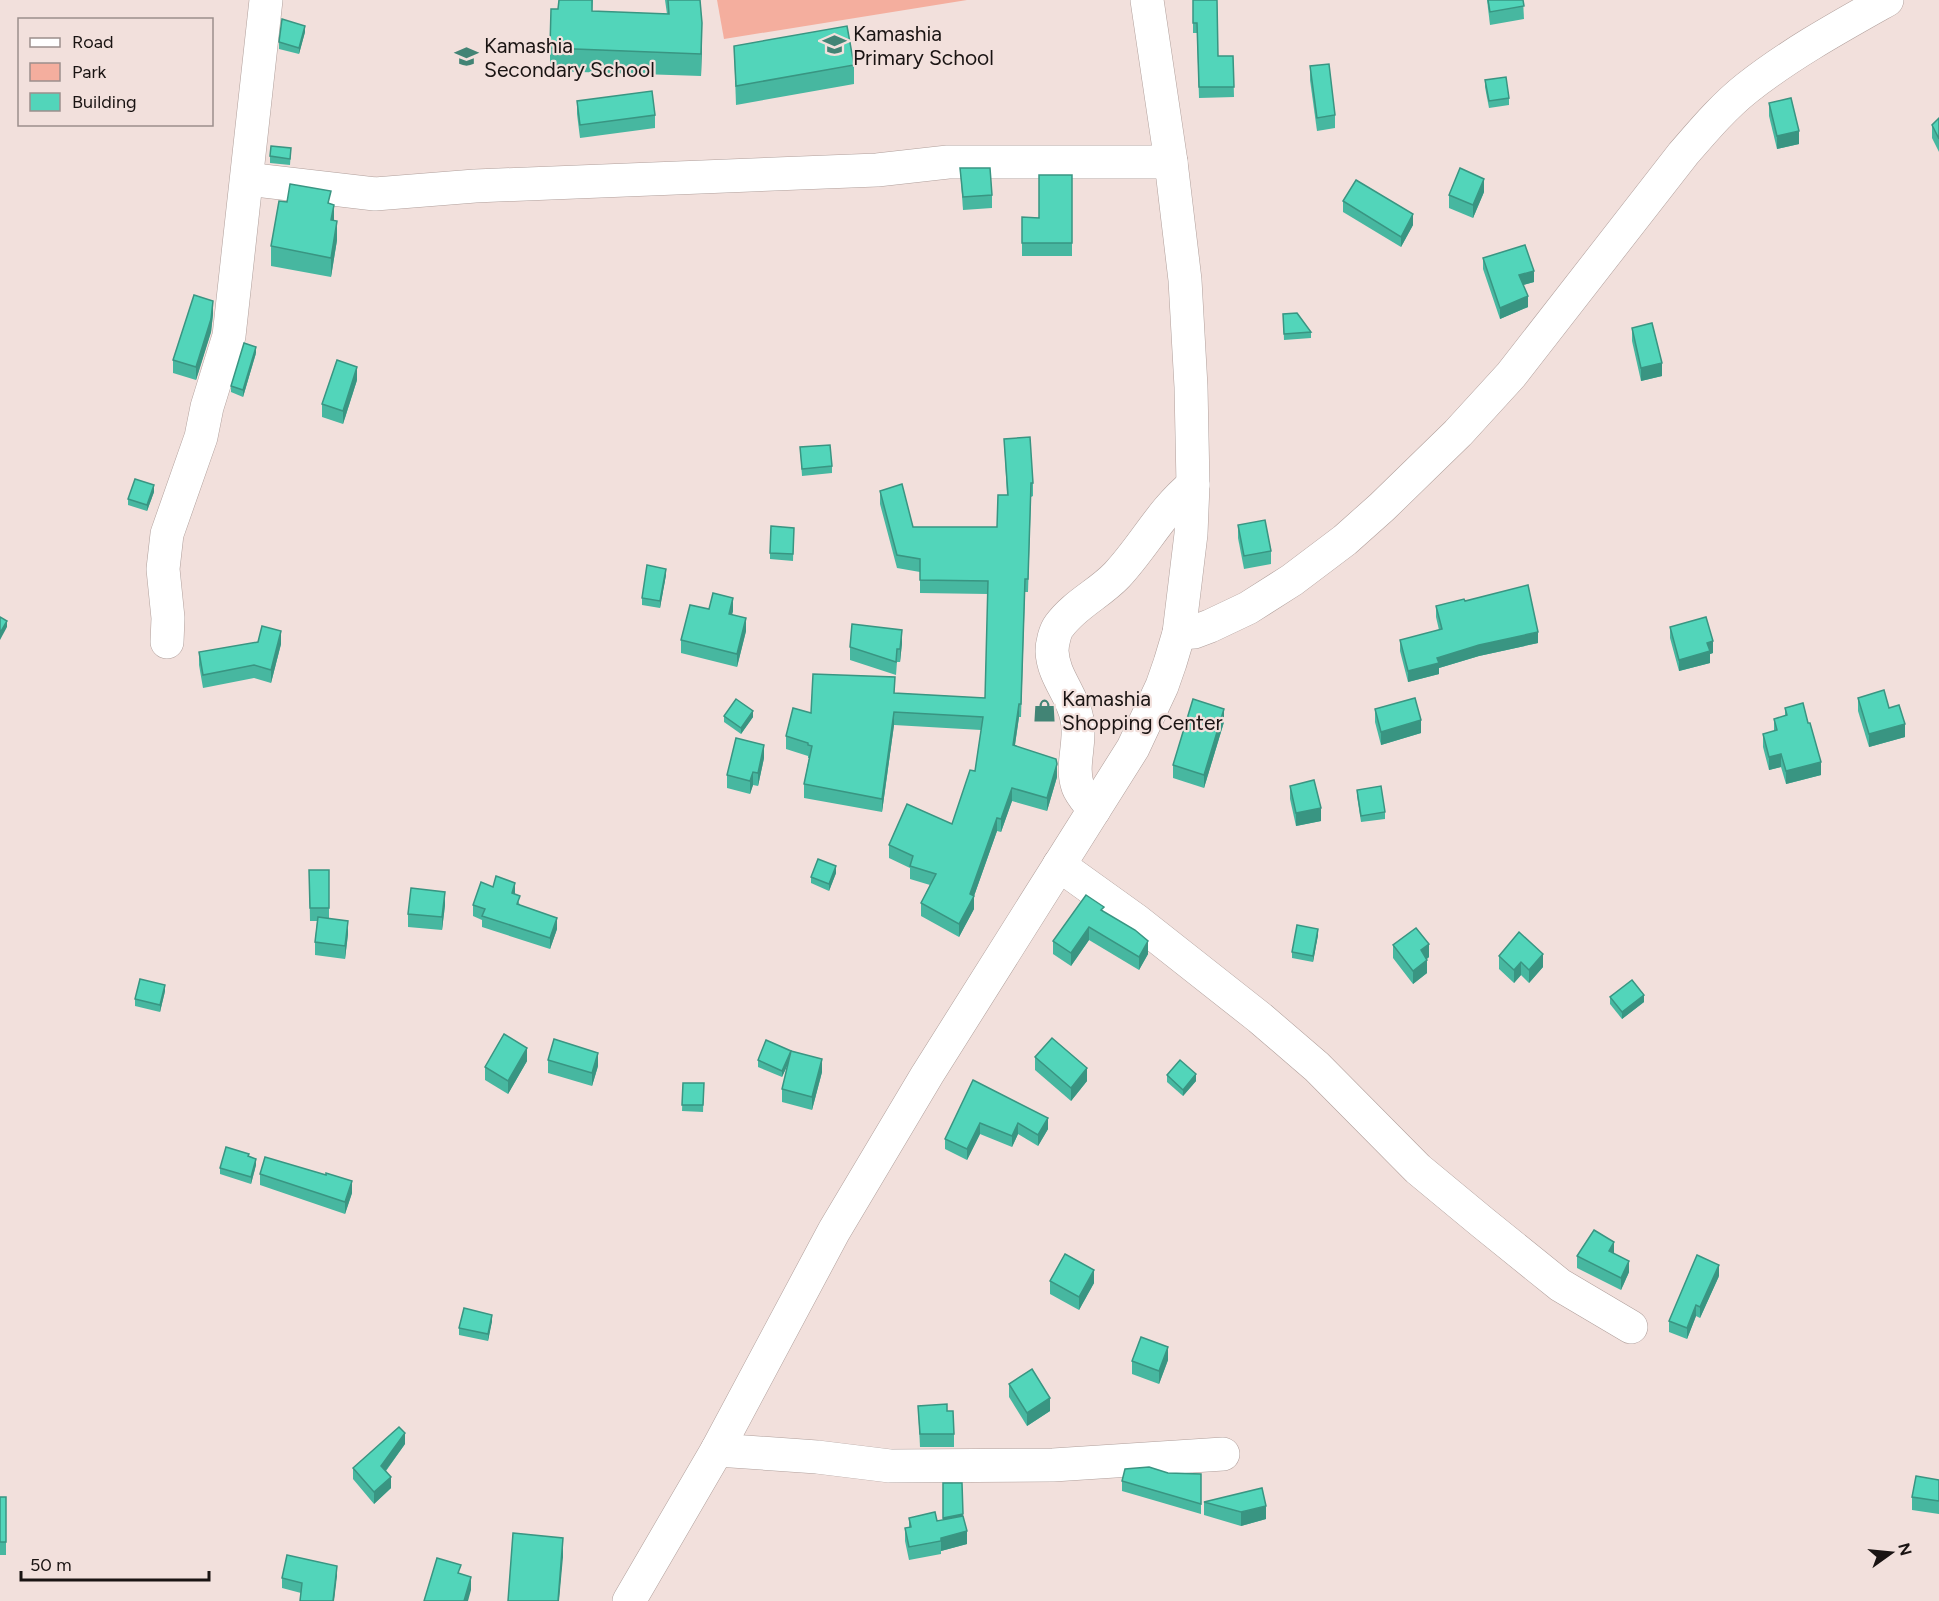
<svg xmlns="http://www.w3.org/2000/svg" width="1939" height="1601" font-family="Figtree,sans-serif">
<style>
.green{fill:#f4ae9e}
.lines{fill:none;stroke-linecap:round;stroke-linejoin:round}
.minor-casing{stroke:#b09f9b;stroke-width:34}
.minor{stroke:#fff;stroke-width:33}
.wall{fill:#47b7a0}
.shaded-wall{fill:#399582}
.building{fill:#52d5ba;stroke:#399582;stroke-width:1.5}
.labels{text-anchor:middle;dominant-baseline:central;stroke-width:4.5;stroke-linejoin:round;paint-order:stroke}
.poi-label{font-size:21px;fill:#1a1413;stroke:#f2e0dc;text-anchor:start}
</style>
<rect width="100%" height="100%" fill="#f2e0dc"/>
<!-- green -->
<path class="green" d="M 717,0 L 967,0 L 724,39 Z"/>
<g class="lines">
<defs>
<g id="minor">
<path d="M 247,179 L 375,194 L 475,186 L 877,170 L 948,162 L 1171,162"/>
<path d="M 1179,633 L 1194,632 L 1210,626 L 1248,608 L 1292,580 L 1345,540 L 1382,507 L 1458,433 L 1511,375 L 1683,154 C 1703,131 1723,107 1747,88 C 1790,54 1839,27 1887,0"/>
<path d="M 167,642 L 168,618 L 163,569 L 167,534 L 201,437 L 207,407 L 229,336 L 266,0"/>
<path d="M 1094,810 C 1089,803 1081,795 1078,787 C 1070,765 1082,742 1077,719 C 1073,695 1053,677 1052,651 C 1052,644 1055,631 1059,626 C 1075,604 1099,594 1117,575 C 1145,545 1161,511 1193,485"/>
<path d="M 1059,865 L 1137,921 L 1260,1018 L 1317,1067 L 1418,1169 L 1482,1222 L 1560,1285 L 1631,1327"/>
<path d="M 717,1450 L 817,1457 L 890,1466 L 1053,1465 L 1223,1454"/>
<path d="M 629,1601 L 717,1450 L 834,1231 L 927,1075 L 1133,748 L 1162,686 L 1170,663 L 1179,633 L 1191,534 L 1193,485 L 1191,387 L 1185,280 L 1171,162 L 1147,0"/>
</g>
</defs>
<!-- minor casing -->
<use href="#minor" class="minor-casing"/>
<!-- minor -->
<use href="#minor" class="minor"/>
</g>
<!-- wall -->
<g class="wall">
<path d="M 559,0 L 593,0 L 592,11 L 667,14 L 665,0 L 700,0 L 702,45 L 701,76 L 550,71 L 550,48 L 558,9 Z"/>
<path d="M 1193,0 L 1218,56 L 1233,56 L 1234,97 L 1199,98 L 1197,33 L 1193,33 Z"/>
<path d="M 1487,0 L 1523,0 L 1524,19 L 1490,25 Z"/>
<path d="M 305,32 L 299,54 L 279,49 L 279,42 Z"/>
<path d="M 734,46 L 854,65 L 854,84 L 736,105 Z"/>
<path d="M 1310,66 L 1335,115 L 1335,128 L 1317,131 L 1310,80 Z"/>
<path d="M 1485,80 L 1509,98 L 1509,105 L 1489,108 L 1485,87 Z"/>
<path d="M 577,101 L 655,115 L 655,128 L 580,138 L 577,114 Z"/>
<path d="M 1769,103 L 1799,144 L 1777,149 L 1769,116 Z"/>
<path d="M 1939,118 L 1939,152 L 1932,138 L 1932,125 Z"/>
<path d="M 291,148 L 290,165 L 270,163 L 270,156 Z"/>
<path d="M 960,168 L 992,195 L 992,208 L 963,210 Z"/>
<path d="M 1072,175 L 1072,256 L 1022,256 L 1022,217 L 1039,218 Z"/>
<path d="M 1484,192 L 1473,218 L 1449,208 L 1449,195 Z"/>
<path d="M 1343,201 L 1413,225 L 1401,247 L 1343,212 Z"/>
<path d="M 287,202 L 331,204 L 337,240 L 331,277 L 271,266 L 271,246 Z"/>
<path d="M 1483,258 L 1534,282 L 1523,285 L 1528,307 L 1500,319 L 1483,269 Z"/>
<path d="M 213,314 L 211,332 L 196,380 L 173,373 L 173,360 Z"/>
<path d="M 1283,314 L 1311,332 L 1311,338 L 1284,340 Z"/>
<path d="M 1632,328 L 1662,376 L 1641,381 L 1632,341 Z"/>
<path d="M 256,353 L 243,397 L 231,392 L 231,386 Z"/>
<path d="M 357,380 L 343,424 L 322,417 L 322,404 Z"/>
<path d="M 1004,439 L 1033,483 L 1033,496 L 1031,497 L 1028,592 L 1025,592 L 1021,717 L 1019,717 L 1015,745 L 1057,777 L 1047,811 L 1012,801 L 1001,832 L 997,831 L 974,896 L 974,909 L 959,937 L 921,916 L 921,903 L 930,885 L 910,879 L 910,868 L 889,858 L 889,845 L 952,824 L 975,771 L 981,730 L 894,725 L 882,812 L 804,798 L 804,784 L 809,758 L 808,758 L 808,756 L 786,749 L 786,736 L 811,713 L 895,693 L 985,698 L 988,594 L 920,593 L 920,572 L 897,568 L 880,504 L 880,491 L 913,527 L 997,527 L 1007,495 Z"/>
<path d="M 800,447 L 832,466 L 832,473 L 802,476 Z"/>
<path d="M 154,492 L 147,511 L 128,505 L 128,499 Z"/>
<path d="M 1238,525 L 1271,551 L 1271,564 L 1244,569 L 1238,538 Z"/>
<path d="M 794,528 L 793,561 L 770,559 L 770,553 Z"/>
<path d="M 666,575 L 660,608 L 642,605 L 642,598 Z"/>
<path d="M 1465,601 L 1538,643 L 1479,656 L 1439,668 L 1439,674 L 1408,682 L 1400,651 L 1400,640 L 1439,630 L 1436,617 L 1436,606 Z"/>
<path d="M 709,609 L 733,611 L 732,614 L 746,631 L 737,667 L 681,653 L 681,640 Z"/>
<path d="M 1670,627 L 1713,653 L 1710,654 L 1710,663 L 1679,671 L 1670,638 Z"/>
<path d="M 902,643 L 900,662 L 897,662 L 896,675 L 850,660 L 850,647 Z"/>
<path d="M 281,644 L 271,683 L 254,678 L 203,688 L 199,665 L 199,652 Z"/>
<path d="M 1858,698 L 1889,708 L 1905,737 L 1869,747 L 1858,711 Z"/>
<path d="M 1785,708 L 1821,775 L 1786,784 L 1781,767 L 1769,770 L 1763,747 L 1763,734 L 1774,731 L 1774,719 L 1785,716 Z"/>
<path d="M 1375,709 L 1421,733 L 1381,745 L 1375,722 Z"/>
<path d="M 724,716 L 753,717 L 741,734 L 724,722 Z"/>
<path d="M 1224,722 L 1204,788 L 1173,778 L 1173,765 Z"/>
<path d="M 764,758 L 758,786 L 753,785 L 750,794 L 727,788 L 727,775 Z"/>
<path d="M 1290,786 L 1321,821 L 1296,826 L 1290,799 Z"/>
<path d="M 1357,790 L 1385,812 L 1385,819 L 1361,822 L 1357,796 Z"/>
<path d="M 309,870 L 329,870 L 329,918 L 348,934 L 345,959 L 315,955 L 315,942 L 317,921 L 310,921 Z"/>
<path d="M 836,873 L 829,891 L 811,883 L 811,877 Z"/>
<path d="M 515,894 L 520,905 L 557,929 L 550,949 L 482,927 L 482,920 L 473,916 L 473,905 Z"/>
<path d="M 445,905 L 442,930 L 408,927 L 408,914 Z"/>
<path d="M 1104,912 L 1148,954 L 1139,970 L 1089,940 L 1071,966 L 1053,954 L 1053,941 Z"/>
<path d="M 1318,935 L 1313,962 L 1292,958 L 1292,952 Z"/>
<path d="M 1393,945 L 1429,957 L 1427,959 L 1427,973 L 1413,984 L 1393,958 Z"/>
<path d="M 1499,956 L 1543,967 L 1529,983 L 1521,975 L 1514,983 L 1499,969 Z"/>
<path d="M 165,991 L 160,1012 L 135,1006 L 135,999 Z"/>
<path d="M 1610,997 L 1644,1002 L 1622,1019 L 1610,1004 Z"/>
<path d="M 791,1054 L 822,1072 L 812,1110 L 782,1102 L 782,1089 L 789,1062 L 782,1077 L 758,1067 L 758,1060 Z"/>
<path d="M 1035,1057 L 1087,1081 L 1071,1101 L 1035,1070 Z"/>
<path d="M 548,1060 L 598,1066 L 592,1086 L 548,1073 Z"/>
<path d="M 527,1061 L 508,1094 L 485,1080 L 485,1067 Z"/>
<path d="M 1167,1075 L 1196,1081 L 1183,1096 L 1167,1082 Z"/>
<path d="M 973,1080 L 1048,1129 L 1038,1146 L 1018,1134 L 1012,1147 L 980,1134 L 967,1160 L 945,1149 L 945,1139 Z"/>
<path d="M 683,1083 L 704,1083 L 703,1112 L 682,1111 Z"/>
<path d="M 249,1157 L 256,1165 L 251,1184 L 220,1174 L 220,1168 Z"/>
<path d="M 260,1174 L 352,1193 L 345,1214 L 260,1185 Z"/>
<path d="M 1577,1256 L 1629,1272 L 1621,1290 L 1577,1268 Z"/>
<path d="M 1719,1276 L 1700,1318 L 1696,1316 L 1687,1339 L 1669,1332 L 1669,1321 Z"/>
<path d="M 1050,1281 L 1094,1283 L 1079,1310 L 1050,1294 Z"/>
<path d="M 492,1321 L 488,1341 L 459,1335 L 459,1328 Z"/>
<path d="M 1168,1360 L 1159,1384 L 1132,1374 L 1132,1361 Z"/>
<path d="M 1009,1384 L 1050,1411 L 1027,1426 L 1009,1397 Z"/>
<path d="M 918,1406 L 954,1434 L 954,1447 L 920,1447 Z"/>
<path d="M 405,1444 L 386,1471 L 391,1488 L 374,1504 L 353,1479 L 353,1468 Z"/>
<path d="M 1168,1473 L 1201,1474 L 1201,1514 L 1122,1491 L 1122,1481 Z"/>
<path d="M 1939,1480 L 1939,1514 L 1912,1510 L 1912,1497 Z"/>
<path d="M 943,1483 L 963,1516 L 967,1544 L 941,1551 L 941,1554 L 909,1560 L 905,1541 L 905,1528 L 909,1527 L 909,1518 L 937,1521 L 943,1520 Z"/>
<rect x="0" y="1497" width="6" height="58"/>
<path d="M 1204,1502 L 1266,1519 L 1241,1526 L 1204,1515 Z"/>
<path d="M 337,1576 L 301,1593 L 282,1588 L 282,1578 Z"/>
</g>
<!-- shaded-wall -->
<g class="shaded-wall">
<path d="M 702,23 L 702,45 L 701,76 L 701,54 Z"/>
<path d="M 305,26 L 305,32 L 299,54 L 299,48 Z"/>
<path d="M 1799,131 L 1799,144 L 1777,149 L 1777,136 Z"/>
<path d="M 1484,179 L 1484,192 L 1473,218 L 1473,205 Z"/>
<path d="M 334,205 L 334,224 L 331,220 Z"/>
<path d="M 1413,214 L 1413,225 L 1401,247 L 1401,237 Z"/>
<path d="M 337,221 L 337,240 L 331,277 L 331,258 Z"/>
<path d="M 1534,271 L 1534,282 L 1519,286 L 1519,275 Z"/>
<path d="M 1528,296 L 1528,307 L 1500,319 L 1500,308 Z"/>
<path d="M 213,301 L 213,314 L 211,332 L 196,380 L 196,367 Z"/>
<path d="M 256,347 L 256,353 L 243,397 L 243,390 Z"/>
<path d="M 1662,363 L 1662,376 L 1641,381 L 1641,368 Z"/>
<path d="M 357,367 L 357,380 L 343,424 L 343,411 Z"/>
<path d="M 154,485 L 154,492 L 147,511 L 147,505 Z"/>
<path d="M 666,569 L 666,575 L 660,608 L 660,601 Z"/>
<path d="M 733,598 L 733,611 L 729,627 L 729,614 Z"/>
<path d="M 746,618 L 746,631 L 737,667 L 737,654 Z"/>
<path d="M 7,621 L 7,627 L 0,640 L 0,633 Z"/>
<path d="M 902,630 L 902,643 L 900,662 L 900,649 Z"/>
<path d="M 281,631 L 281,644 L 271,683 L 271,670 Z"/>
<path d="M 1538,632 L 1538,643 L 1479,656 L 1439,668 L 1439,674 L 1408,682 L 1408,671 L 1437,658 L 1479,645 Z"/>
<path d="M 1713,641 L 1713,653 L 1710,654 L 1710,663 L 1679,671 L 1679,660 L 1707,643 Z"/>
<path d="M 1019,704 L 1019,717 L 1013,758 L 1013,745 Z"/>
<path d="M 1224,709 L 1224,722 L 1204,788 L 1204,775 Z"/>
<path d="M 753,711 L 753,717 L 741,734 L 741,728 Z"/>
<path d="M 894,712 L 894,725 L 882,812 L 882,799 Z"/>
<path d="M 1421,720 L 1421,733 L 1381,745 L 1381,732 Z"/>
<path d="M 1905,724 L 1905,737 L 1869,747 L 1869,734 Z"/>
<path d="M 764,745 L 764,758 L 758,786 L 758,773 Z"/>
<path d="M 1781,754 L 1781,767 L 1769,770 L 1769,757 Z"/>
<path d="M 1821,762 L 1821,775 L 1786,784 L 1786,771 Z"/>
<path d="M 1057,764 L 1057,777 L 1047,811 L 1047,798 Z"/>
<path d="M 753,772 L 753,785 L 750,794 L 750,781 Z"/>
<path d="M 1012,788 L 1012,801 L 1001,832 L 1001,819 Z"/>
<path d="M 1321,808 L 1321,821 L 1296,826 L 1296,813 Z"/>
<path d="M 997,818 L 997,831 L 974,896 L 974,909 L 959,937 L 959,924 Z"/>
<path d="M 836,866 L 836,873 L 829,891 L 829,884 Z"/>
<path d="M 515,883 L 515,894 L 512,893 Z"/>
<path d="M 445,892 L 445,905 L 442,930 L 442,917 Z"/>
<path d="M 557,918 L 557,929 L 550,949 L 550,938 Z"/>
<path d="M 348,921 L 348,934 L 345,959 L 345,946 Z"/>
<path d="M 1089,927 L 1089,940 L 1071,966 L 1071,953 Z"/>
<path d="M 1318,929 L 1318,935 L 1313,962 L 1313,956 Z"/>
<path d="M 1148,941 L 1148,954 L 1139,970 L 1139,957 Z"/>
<path d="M 1429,944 L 1429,957 L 1421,963 L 1421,950 Z"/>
<path d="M 1543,954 L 1543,967 L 1529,983 L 1529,970 Z"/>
<path d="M 1427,960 L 1427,973 L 1413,984 L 1413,971 Z"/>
<path d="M 1521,962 L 1521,975 L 1514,983 L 1514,970 Z"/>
<path d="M 165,985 L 165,991 L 160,1012 L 160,1005 Z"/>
<path d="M 1644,995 L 1644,1002 L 1622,1019 L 1622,1012 Z"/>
<path d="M 527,1048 L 527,1061 L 508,1094 L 508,1081 Z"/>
<path d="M 791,1051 L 791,1057 L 782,1077 L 782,1071 Z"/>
<path d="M 598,1053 L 598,1066 L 592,1086 L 592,1073 Z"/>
<path d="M 822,1059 L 822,1072 L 812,1110 L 812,1097 Z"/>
<path d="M 1087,1068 L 1087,1081 L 1071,1101 L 1071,1088 Z"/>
<path d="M 1196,1074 L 1196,1081 L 1183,1096 L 1183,1090 Z"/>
<path d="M 1048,1118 L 1048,1129 L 1038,1146 L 1038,1135 Z"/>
<path d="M 980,1123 L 980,1134 L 967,1160 L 967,1149 Z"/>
<path d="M 1018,1123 L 1018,1134 L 1012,1147 L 1012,1136 Z"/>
<path d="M 256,1159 L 256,1165 L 251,1184 L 251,1177 Z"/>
<path d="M 352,1181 L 352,1193 L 345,1214 L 345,1202 Z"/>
<path d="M 1614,1242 L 1614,1254 L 1609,1251 Z"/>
<path d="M 1629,1261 L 1629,1272 L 1621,1290 L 1621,1278 Z"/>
<path d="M 1719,1265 L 1719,1276 L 1700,1318 L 1700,1307 Z"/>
<path d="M 1094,1270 L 1094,1283 L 1079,1310 L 1079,1297 Z"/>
<path d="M 1696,1305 L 1696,1316 L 1687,1339 L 1687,1328 Z"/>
<path d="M 492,1315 L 492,1321 L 488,1341 L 488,1334 Z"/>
<path d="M 1168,1347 L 1168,1360 L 1159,1384 L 1159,1371 Z"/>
<path d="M 1050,1398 L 1050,1411 L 1027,1426 L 1027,1413 Z"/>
<path d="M 405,1433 L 405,1444 L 381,1477 L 381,1466 Z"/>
<path d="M 391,1477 L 391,1488 L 374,1504 L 374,1492 Z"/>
<path d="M 1266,1506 L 1266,1519 L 1241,1526 L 1241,1512 Z"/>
<path d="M 963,1514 L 963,1520 L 943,1525 L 943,1518 Z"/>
<path d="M 967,1531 L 967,1544 L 941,1551 L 941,1538 Z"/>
<path d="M 563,1538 L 563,1557 L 559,1601 L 558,1601 Z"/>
<path d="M 337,1566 L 337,1576 L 334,1601 L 333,1601 Z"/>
<path d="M 471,1577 L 471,1590 L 468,1601 L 464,1601 Z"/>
</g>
<!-- building -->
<g class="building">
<path d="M 559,0 L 592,0 L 592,11 L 669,14 L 668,0 L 700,0 L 702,23 L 701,54 L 550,48 L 551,9 L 558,9 Z"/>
<path d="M 1193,0 L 1217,0 L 1218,56 L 1233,56 L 1234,87 L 1199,87 L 1197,23 L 1193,23 Z"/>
<path d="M 1488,0 L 1523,0 L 1524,6 L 1490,12 Z"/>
<path d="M 282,19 L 305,26 L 299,48 L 279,42 Z"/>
<path d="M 847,26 L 854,65 L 736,86 L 734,46 Z"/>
<path d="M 1329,64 L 1335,115 L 1317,118 L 1310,66 Z"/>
<path d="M 1506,77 L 1509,98 L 1489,101 L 1485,80 Z"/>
<path d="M 652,91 L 655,115 L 580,125 L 577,101 Z"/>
<path d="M 1791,98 L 1799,131 L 1777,136 L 1769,103 Z"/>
<path d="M 1939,118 L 1939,139 L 1932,125 Z"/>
<path d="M 271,146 L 291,148 L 290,159 L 270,156 Z"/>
<path d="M 960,168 L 990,168 L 992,195 L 963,197 Z"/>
<path d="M 1460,168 L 1484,179 L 1473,205 L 1449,195 Z"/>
<path d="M 1039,175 L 1072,175 L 1072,243 L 1022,243 L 1022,217 L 1039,218 Z"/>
<path d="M 1356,180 L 1413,214 L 1401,237 L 1343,201 Z"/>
<path d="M 290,184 L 331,191 L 328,203 L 334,205 L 331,220 L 337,221 L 331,258 L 271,246 L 279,201 L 287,202 Z"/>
<path d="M 1525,245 L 1534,271 L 1519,275 L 1528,296 L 1500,308 L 1483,258 Z"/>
<path d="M 194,295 L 213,301 L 211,319 L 196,367 L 173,360 Z"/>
<path d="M 1297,313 L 1311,332 L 1284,334 L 1283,314 Z"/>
<path d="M 1652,323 L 1662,363 L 1641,368 L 1632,328 Z"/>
<path d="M 244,343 L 256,347 L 243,390 L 231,386 Z"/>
<path d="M 337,360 L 357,367 L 343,411 L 322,404 Z"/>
<path d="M 1030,437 L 1033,483 L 1031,483 L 1028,579 L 1025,579 L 1021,704 L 1019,704 L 1013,745 L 1056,759 L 1057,764 L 1047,798 L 1012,788 L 1001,819 L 997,818 L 970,894 L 974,896 L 959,924 L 921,903 L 936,874 L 910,866 L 913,856 L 889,845 L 907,804 L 952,824 L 970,770 L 975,771 L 983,717 L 894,712 L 882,799 L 804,784 L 812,746 L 808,745 L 808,743 L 786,736 L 793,708 L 811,713 L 813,674 L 895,677 L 894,693 L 985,698 L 988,581 L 920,580 L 920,559 L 897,555 L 880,491 L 902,484 L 913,527 L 997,527 L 998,495 L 1008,495 L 1004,439 Z"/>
<path d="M 830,445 L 832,466 L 802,469 L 800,447 Z"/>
<path d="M 135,479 L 154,485 L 147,505 L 128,499 Z"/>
<path d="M 1265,520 L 1271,551 L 1244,556 L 1238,525 Z"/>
<path d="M 771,526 L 794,528 L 793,554 L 770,553 Z"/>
<path d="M 647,565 L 666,569 L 660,601 L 642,598 Z"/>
<path d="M 1528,585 L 1538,632 L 1479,645 L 1437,658 L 1439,663 L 1408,671 L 1400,640 L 1442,629 L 1436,606 L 1464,599 L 1465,601 Z"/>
<path d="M 713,593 L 733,598 L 729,614 L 746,618 L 737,654 L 681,640 L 690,605 L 709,609 Z"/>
<path d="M 0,617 L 7,621 L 0,633 Z"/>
<path d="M 1706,617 L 1713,641 L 1707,643 L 1710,651 L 1679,660 L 1670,627 Z"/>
<path d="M 852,624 L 902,630 L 900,649 L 897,649 L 896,662 L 850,647 Z"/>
<path d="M 262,626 L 281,631 L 271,670 L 254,665 L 203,675 L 199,652 L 258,642 Z"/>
<path d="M 1884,690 L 1889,708 L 1899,705 L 1905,724 L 1869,734 L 1858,698 Z"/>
<path d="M 1415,698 L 1421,720 L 1381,732 L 1375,709 Z"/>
<path d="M 736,699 L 753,711 L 741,728 L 724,716 Z"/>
<path d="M 1193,699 L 1224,709 L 1204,775 L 1173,765 Z"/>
<path d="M 1803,703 L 1808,723 L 1810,723 L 1821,762 L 1786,771 L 1781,754 L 1769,757 L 1763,734 L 1777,730 L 1774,719 L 1787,715 L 1785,708 Z"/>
<path d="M 736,738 L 764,745 L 758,773 L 753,772 L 750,781 L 727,775 Z"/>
<path d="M 1314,780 L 1321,808 L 1296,813 L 1290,786 Z"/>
<path d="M 1381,786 L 1385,812 L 1361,816 L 1357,790 Z"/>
<path d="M 818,859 L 836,866 L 829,884 L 811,877 Z"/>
<path d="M 309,870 L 329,870 L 329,908 L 310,908 Z"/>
<path d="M 496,876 L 515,883 L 512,893 L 520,896 L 517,904 L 557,918 L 550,938 L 482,916 L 485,909 L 473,905 L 481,882 L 493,887 Z"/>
<path d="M 411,888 L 445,892 L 442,917 L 408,914 Z"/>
<path d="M 1086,895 L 1104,907 L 1101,910 L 1135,930 L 1148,941 L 1139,957 L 1089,927 L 1071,953 L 1053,941 Z"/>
<path d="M 318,917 L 348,921 L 345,946 L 315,942 Z"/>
<path d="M 1297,925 L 1318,929 L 1313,956 L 1292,952 Z"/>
<path d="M 1416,928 L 1429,944 L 1421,950 L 1427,960 L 1413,971 L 1393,945 Z"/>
<path d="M 1519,932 L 1543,954 L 1529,970 L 1521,962 L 1514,970 L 1499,956 Z"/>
<path d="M 140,979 L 165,985 L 160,1005 L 135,999 Z"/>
<path d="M 1632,980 L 1644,995 L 1622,1012 L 1610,997 Z"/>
<path d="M 504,1034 L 527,1048 L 508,1081 L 485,1067 Z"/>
<path d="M 1052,1038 L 1087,1068 L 1071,1088 L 1035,1057 Z"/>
<path d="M 554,1039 L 598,1053 L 592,1073 L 548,1060 Z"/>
<path d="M 766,1040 L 791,1051 L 782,1071 L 758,1060 Z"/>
<path d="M 791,1051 L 822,1059 L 812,1097 L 782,1089 Z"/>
<path d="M 1180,1060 L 1196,1074 L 1183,1090 L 1167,1075 Z"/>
<path d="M 973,1080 L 1048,1118 L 1038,1135 L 1018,1123 L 1012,1136 L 980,1123 L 967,1149 L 945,1139 Z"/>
<path d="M 683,1083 L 704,1083 L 703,1105 L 682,1105 Z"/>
<path d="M 226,1147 L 249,1154 L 248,1156 L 256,1159 L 251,1177 L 220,1168 Z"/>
<path d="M 265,1157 L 326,1175 L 326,1173 L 352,1181 L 345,1202 L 260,1174 Z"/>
<path d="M 1594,1230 L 1614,1242 L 1609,1251 L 1629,1261 L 1621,1278 L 1577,1256 Z"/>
<path d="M 1065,1254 L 1094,1270 L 1079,1297 L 1050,1281 Z"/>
<path d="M 1697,1255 L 1719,1265 L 1700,1307 L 1696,1305 L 1687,1328 L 1669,1321 Z"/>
<path d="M 464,1308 L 492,1315 L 488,1334 L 459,1328 Z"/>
<path d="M 1141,1337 L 1168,1347 L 1159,1371 L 1132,1361 Z"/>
<path d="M 1032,1369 L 1050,1398 L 1027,1413 L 1009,1384 Z"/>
<path d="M 947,1404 L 947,1411 L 953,1411 L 954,1434 L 920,1434 L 918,1406 Z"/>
<path d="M 399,1427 L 405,1433 L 381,1466 L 391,1477 L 374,1492 L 353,1468 Z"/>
<path d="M 1149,1467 L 1168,1473 L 1201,1474 L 1201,1504 L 1122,1481 L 1125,1469 Z"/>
<path d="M 1916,1476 L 1939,1480 L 1939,1501 L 1912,1497 Z"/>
<path d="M 943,1483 L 962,1483 L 963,1514 L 943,1518 Z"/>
<path d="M 1262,1488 L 1266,1506 L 1241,1512 L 1204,1502 Z"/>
<rect x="0" y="1497" width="6" height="45"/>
<path d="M 935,1512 L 937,1521 L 963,1516 L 967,1531 L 941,1538 L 941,1541 L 909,1547 L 905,1528 L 911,1527 L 909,1518 Z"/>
<path d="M 513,1533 L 563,1538 L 558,1601 L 508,1601 Z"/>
<path d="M 287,1555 L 337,1566 L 333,1601 L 300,1601 L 302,1583 L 282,1578 Z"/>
<path d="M 437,1558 L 461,1565 L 458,1573 L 471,1577 L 464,1601 L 424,1601 Z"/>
</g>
<!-- icons -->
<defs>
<symbol id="school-bare" viewBox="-9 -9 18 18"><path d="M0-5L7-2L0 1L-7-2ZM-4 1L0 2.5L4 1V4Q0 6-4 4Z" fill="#428475" stroke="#f2e0dc" stroke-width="2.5" paint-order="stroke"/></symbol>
<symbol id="shop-bare" viewBox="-9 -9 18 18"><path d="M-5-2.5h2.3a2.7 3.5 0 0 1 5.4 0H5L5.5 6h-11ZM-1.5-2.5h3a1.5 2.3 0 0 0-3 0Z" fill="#428475" stroke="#f2e0dc" stroke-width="2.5" paint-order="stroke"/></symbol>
</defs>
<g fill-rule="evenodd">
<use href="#school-bare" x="818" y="28" width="33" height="33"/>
<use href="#school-bare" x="450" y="40" width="33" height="33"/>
<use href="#shop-bare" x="1028" y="694" width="33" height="33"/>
</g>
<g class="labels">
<!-- poi labels -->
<g class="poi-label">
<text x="853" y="33">Kamashia<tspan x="853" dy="24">Primary School</tspan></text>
<text x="484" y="45">Kamashia<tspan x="484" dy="24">Secondary School</tspan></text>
<text x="1062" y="698">Kamashia<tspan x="1062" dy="24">Shopping Center</tspan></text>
</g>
</g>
<!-- legend -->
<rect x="18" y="18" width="195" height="108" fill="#f2e0dc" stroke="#9c8e8c" stroke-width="1.5"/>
<rect x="30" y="38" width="30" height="9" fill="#ffffff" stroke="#9c8e8c" stroke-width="1.5"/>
<text x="72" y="48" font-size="18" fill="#1a1413">Road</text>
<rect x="30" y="63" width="30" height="18" fill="#f4ae9e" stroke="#9c8e8c" stroke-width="1.5"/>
<text x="72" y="78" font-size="18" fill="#1a1413">Park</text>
<rect x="30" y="93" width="30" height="18" fill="#52d5ba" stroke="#9c8e8c" stroke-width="1.5"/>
<text x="72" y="108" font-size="18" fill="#1a1413">Building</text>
<!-- north arrow -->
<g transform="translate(1891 1553) rotate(75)" stroke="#f2e0dc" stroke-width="4.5" paint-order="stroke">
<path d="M0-4.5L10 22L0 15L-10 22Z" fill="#1a1413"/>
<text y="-9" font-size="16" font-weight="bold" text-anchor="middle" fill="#1a1413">N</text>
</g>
<!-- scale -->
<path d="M21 1571v9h188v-9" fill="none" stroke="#1a1413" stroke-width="3"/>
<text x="30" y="1571" font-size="18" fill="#1a1413" stroke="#f2e0dc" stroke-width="4.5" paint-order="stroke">50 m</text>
</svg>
